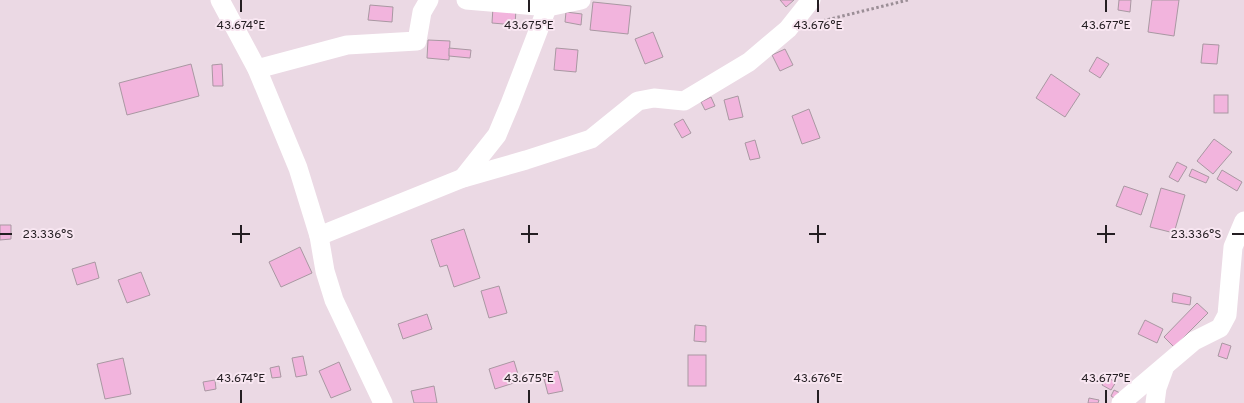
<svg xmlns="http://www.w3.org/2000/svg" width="1244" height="403" font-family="Overpass,sans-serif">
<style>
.building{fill:#f2b4dd;stroke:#a998a2}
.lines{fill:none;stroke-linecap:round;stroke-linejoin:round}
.path{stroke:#9b8e96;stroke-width:3;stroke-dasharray:2.5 2.5;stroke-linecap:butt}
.street{stroke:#fff;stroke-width:19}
.ticks{fill:none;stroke:#241e22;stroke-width:2}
.ticks-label{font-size:12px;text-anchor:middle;fill:#241e22;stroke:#f8e6f1;stroke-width:4;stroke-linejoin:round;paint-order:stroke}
</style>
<rect width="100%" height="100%" fill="#ebd9e4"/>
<!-- building -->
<g class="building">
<path d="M 780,0 L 794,0 L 786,7 Z"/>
<path d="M 1119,0 L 1131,0 L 1130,12 L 1118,10 Z"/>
<path d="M 1152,0 L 1179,0 L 1174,36 L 1148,32 Z"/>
<path d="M 593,2 L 631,6 L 628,34 L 590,30 Z"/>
<path d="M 370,5 L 393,7 L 392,22 L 368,20 Z"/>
<path d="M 493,7 L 516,9 L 515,25 L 492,23 Z"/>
<path d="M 566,12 L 582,14 L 581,25 L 565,22 Z"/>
<path d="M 653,32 L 663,57 L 645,64 L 635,39 Z"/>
<path d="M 428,40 L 450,41 L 449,60 L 427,58 Z"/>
<path d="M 1203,44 L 1219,45 L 1217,64 L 1201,63 Z"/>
<path d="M 449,48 L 471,50 L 470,58 L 449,56 Z"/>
<path d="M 556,48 L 578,50 L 576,72 L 554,70 Z"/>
<path d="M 785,49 L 793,65 L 780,71 L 772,55 Z"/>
<path d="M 1097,57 L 1109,64 L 1100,78 L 1089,71 Z"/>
<path d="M 191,64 L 199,96 L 127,115 L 119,83 Z"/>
<path d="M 222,64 L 223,86 L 213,86 L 212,65 Z"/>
<path d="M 1051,74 L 1080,94 L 1065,117 L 1036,98 Z"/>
<rect x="1214" y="95" width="14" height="18"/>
<path d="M 738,96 L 743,117 L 729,120 L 724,100 Z"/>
<path d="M 711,97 L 715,106 L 705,110 L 701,102 Z"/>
<path d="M 809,109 L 820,138 L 802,144 L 792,116 Z"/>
<path d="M 683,119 L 691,133 L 682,138 L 674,124 Z"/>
<path d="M 1214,139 L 1232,152 L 1213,174 L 1197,161 Z"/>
<path d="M 755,140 L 760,158 L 750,160 L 745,143 Z"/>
<path d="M 1177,162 L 1187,167 L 1178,182 L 1169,177 Z"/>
<path d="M 1192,169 L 1209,177 L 1206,183 L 1189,176 Z"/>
<path d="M 1222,170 L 1242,182 L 1237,191 L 1217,179 Z"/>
<path d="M 1124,186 L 1148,194 L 1141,215 L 1116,206 Z"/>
<path d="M 1161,188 L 1185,195 L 1174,233 L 1150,227 Z"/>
<path d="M 0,225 L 11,225 L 11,239 L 0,240 Z"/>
<path d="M 464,229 L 480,278 L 454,287 L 447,265 L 440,267 L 431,240 Z"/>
<path d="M 300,247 L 312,273 L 281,287 L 269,262 Z"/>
<path d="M 95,262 L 99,278 L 77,285 L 72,269 Z"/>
<path d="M 141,272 L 150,295 L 127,303 L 118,280 Z"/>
<path d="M 499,286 L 507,313 L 489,318 L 481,291 Z"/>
<path d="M 1173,293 L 1191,297 L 1190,305 L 1172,302 Z"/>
<path d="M 1197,303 L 1208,313 L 1174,347 L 1164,337 Z"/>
<path d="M 427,314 L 432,329 L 403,339 L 398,324 Z"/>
<path d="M 1145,320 L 1163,329 L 1157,343 L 1138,334 Z"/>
<path d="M 695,325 L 706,326 L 706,342 L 694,341 Z"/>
<path d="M 1222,343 L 1231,346 L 1227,359 L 1218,356 Z"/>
<rect x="688" y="355" width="18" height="31"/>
<path d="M 303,356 L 307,375 L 296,377 L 292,358 Z"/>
<path d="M 123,358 L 131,394 L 105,399 L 97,364 Z"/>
<path d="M 514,361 L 520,381 L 495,389 L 489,369 Z"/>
<path d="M 339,362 L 351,390 L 331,398 L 319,371 Z"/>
<path d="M 279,366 L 281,377 L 272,378 L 270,368 Z"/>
<path d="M 558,371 L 563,391 L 548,394 L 543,375 Z"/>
<path d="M 1106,377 L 1116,382 L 1111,390 L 1102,385 Z"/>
<path d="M 215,380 L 216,389 L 205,391 L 203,382 Z"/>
<path d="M 434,386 L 437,403 L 414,403 L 411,391 Z"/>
<path d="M 1114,390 L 1120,393 L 1117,400 L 1111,396 Z"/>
<path d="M 1089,398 L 1099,400 L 1098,403 L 1088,403 Z"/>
</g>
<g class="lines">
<!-- path -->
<path class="path" d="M 818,22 L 908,0"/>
<!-- street -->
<g class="street">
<path d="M 220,0 L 257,69 L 298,168 L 319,236 L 325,271 L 334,300 L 383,403"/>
<path d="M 466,0 L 548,7 L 581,0"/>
<path d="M 257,69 L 347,45 L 417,41 L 422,12 L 429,0"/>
<path d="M 463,178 L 497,135 L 510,104 L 550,0"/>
<path d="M 319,236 L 463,178 L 526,160 L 591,139 L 638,101 L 654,98 L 684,101 L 749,62 L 788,29 L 811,0"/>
<path d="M 1121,403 L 1194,341 L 1220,328 L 1227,315 L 1233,247 L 1244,221"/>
<path d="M 1155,403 L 1157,388 L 1165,366"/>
</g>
</g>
<!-- ticks -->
<path class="ticks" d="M 241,0 L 241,12M 529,0 L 529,12M 818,0 L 818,12M 1106,0 L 1106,12M 241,225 L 241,243M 529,225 L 529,243M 818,225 L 818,243M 1106,225 L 1106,243M 0,234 L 12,234M 232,234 L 250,234M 521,234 L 538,234M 809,234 L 826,234M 1097,234 L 1115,234M 1232,234 L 1244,234M 241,390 L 241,403M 529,390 L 529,403M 818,390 L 818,403M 1106,390 L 1106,403"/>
<g class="ticks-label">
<text x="241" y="29">43.674°E</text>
<text x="529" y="29">43.675°E</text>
<text x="818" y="29">43.676°E</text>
<text x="1106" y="29">43.677°E</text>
<text x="48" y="238">23.336°S</text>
<text x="1196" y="238">23.336°S</text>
<text x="241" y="382">43.674°E</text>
<text x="529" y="382">43.675°E</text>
<text x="818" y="382">43.676°E</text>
<text x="1106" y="382">43.677°E</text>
</g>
</svg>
